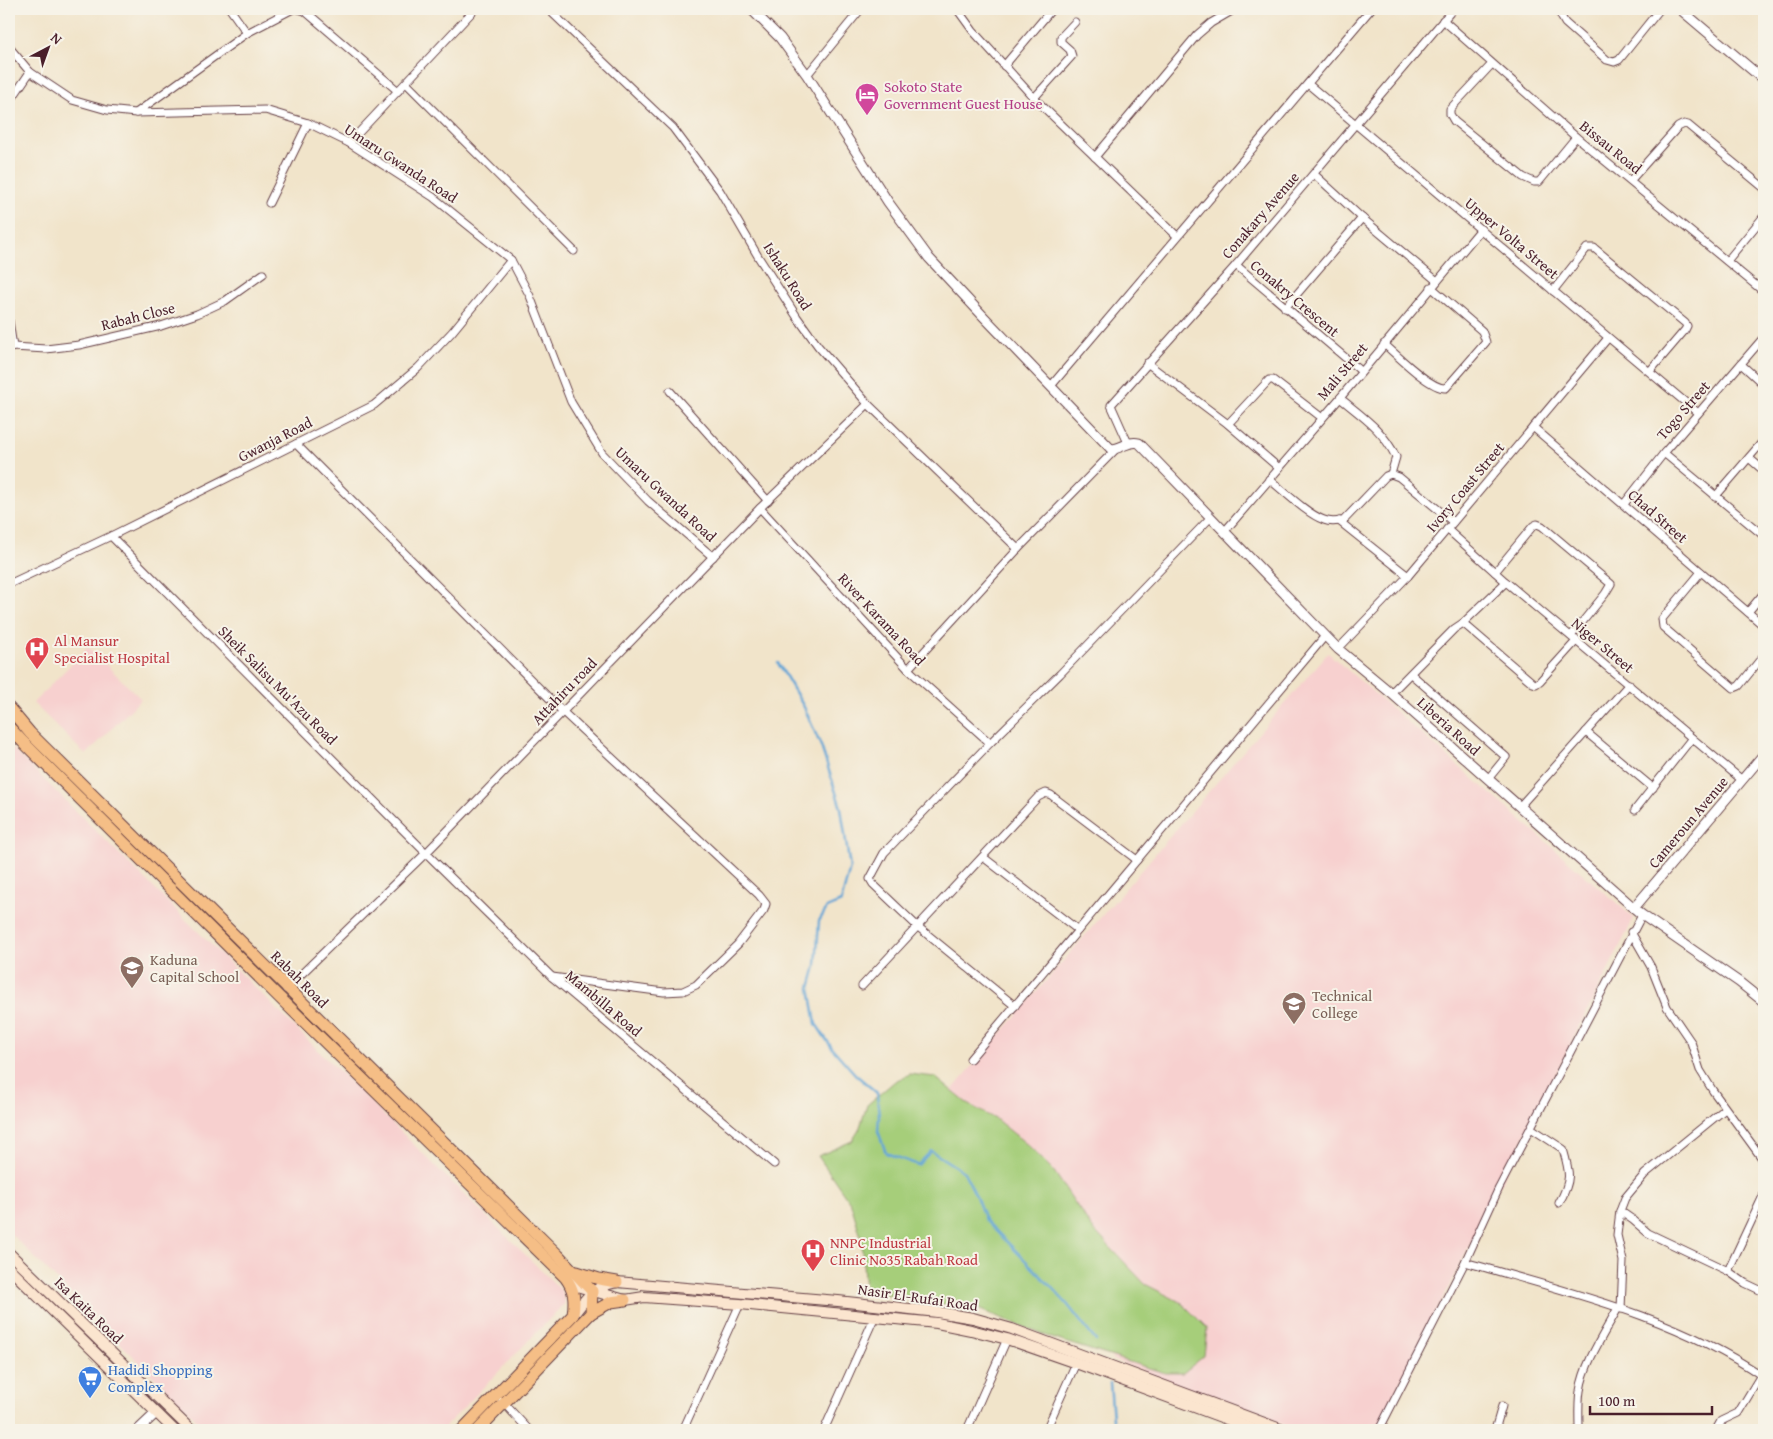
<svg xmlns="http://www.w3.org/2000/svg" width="1773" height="1439" font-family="'Gentium Book Plus',serif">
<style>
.built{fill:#f7d0cf}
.green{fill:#a6ce7a;stroke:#787652}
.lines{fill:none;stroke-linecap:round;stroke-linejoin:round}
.stream{stroke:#62a5d6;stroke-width:2.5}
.minor-casing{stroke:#633d43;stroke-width:9}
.tertiary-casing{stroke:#633d43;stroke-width:11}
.secondary-casing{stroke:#633d43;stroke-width:12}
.primary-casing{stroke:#633d43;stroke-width:13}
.minor{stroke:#fff;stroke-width:7}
.tertiary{stroke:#fff;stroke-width:9}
.secondary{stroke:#fbe5cf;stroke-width:10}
.primary{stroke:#f5be86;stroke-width:11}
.labels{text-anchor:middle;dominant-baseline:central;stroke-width:4;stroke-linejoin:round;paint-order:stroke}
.hotel-label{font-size:15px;fill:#b23c85;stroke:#f7f3e8;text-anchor:start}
.street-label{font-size:15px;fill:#4a1f2b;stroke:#f7f3e8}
.health-label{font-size:15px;fill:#be3a42;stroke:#f7f3e8;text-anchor:start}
.education-label{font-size:15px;fill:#785e54;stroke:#f7f3e8;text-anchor:start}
.shop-label{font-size:15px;fill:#366cbe;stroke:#f7f3e8;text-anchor:start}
</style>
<rect width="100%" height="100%" fill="#f7f3e8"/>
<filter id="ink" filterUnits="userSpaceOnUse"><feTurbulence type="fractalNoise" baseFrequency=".02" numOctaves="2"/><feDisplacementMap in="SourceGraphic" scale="10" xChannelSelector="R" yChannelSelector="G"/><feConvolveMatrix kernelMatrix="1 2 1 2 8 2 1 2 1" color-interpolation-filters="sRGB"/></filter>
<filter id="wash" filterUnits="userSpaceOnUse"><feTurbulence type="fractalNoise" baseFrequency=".0096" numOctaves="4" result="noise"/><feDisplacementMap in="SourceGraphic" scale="20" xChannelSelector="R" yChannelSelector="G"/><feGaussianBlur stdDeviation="1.12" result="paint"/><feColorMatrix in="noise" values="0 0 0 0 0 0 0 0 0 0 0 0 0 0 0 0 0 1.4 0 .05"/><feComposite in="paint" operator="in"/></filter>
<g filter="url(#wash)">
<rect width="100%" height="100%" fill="#f1e4ca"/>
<!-- built -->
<g class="built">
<path d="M 88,647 L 141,699 L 86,755 L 33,703 Z"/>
<path d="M 1328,653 L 1634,918 L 1377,1430 L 1297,1430 L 1113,1360 L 1085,1323 L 916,1132 Z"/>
<path d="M 9,745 L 562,1291 L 565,1303 L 442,1430 L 207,1430 L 9,1232 Z"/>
</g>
<!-- green -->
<path class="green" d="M 910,1074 L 935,1077 L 968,1104 L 997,1120 L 1029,1146 L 1053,1170 L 1091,1227 L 1145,1284 L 1182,1303 L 1207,1328 L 1204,1356 L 1183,1373 L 1165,1373 L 1052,1338 L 978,1309 L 920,1301 L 865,1290 L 861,1237 L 851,1204 L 818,1156 L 852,1141 L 859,1130 L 867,1105 L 895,1081 Z"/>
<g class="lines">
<!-- stream -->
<g class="stream">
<path d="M 778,663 L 804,707 L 821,746 L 841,808 L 850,868 L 841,902 L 827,908 L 819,921 L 816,966 L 810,988 L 816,1024 L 832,1048 L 855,1074 L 877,1093 L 879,1116 L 878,1131 L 886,1153 L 918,1165 L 931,1151 L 964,1172 L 976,1196 L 985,1220 L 1043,1278 L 1067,1304 L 1096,1341"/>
<path d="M 1110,1383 L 1114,1430"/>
</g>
</g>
</g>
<g filter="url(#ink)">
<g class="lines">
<defs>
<g id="minor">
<path d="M 230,9 L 247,33"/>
<path d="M 298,9 L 305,11 L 398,91"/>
<path d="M 548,9 L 673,128 L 720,191 L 759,258 L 797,317 L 818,346 L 868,404 L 1018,549"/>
<path d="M 957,9 L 973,31 L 1034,98 L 1177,236"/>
<path d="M 1563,9 L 1561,16 L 1565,23 L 1607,60 L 1614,62 L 1619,60 L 1660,9"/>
<path d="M 1443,20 L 1576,137 L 1764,292"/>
<path d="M 9,47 L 30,72 L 72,100 L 107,110 L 136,113 L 265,110 L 308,123 L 349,143 L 433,197 L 511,260 L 530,296 L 571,402 L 602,453 L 648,501 L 713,557"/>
<path d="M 1492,64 L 1450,109 L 1450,114 L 1454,121 L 1523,177 L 1534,182 L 1539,182 L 1576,137"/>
<path d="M 1004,66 L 1052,9"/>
<path d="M 807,75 L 861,9"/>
<path d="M 406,83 L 574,251"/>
<path d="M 1308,84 L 1698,413"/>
<path d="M 1034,98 L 1072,56 L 1070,50 L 1061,42 L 1061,37 L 1075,22"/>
<path d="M 9,103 L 30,72"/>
<path d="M 136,113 L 247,33 L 293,9"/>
<path d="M 349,143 L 475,9"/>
<path d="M 1095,157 L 1197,35 L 1211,23 L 1235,9"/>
<path d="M 1314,174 L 1362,218 L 1437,281"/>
<path d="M 1630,181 L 1678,127 L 1684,124 L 1688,125 L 1764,188"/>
<path d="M 269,203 L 308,123"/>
<path d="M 1727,261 L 1764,216"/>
<path d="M 1236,265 L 1361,371"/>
<path d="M 1553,291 L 1587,248 L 1594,248 L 1685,323 L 1687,326 L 1685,330 L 1650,371"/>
<path d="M 1285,308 L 1362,218"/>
<path d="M 9,321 L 13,347"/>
<path d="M 1384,344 C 1396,354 1431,390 1446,388 L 1486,342 L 1482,331 L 1431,287"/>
<path d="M 9,349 L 13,347 L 46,349 L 79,345 L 161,326 L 197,314 L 225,301 L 263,274"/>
<path d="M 1147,363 L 1228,424 L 1279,468"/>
<path d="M 1741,364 L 1764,385"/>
<path d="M 1051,386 L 1371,9"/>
<path d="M 670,391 L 768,501"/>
<path d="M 1340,398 C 1363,417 1382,429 1396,457 L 1391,474"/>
<path d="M 1228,424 L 1269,380 L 1273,380 L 1321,417"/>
<path d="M 1533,427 L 1764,626"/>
<path d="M 1128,443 L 1111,405 L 1236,265 L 1453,9"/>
<path d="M 296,444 L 563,712 L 759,895 L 766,904 L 764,910 L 738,944 L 696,985 L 683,991 L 664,992 L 552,977"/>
<path d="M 1664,453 L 1764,536"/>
<path d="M 1749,458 L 1764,471"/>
<path d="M 1269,479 C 1284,491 1307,514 1324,520 C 1331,523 1337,522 1344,520 L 1386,476 L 1391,474 L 1399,477 L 1453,522"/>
<path d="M 1715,497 L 1764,440"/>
<path d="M 1624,504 L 1664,453 L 1764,337"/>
<path d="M 760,508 L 908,669 L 990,743"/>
<path d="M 1339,521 L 1408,576"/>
<path d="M 1447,529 L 1506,582 L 1742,780"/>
<path d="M 1225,531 L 1340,398 L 1481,229"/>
<path d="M 111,536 L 426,853 L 552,977 L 774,1164"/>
<path d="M 1495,572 L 1533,526 L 1537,524 L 1542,526 L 1611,584 L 1605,594 L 1571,636"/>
<path d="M 1701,572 L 1662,619 L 1663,627 L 1734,688 L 1739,686 L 1764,655"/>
<path d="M 9,584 L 111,536 L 374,405 L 418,368 L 452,332 L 511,260"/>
<path d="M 1748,612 L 1764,593"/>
<path d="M 1463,623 L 1533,683 L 1536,684 L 1540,681 L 1577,640"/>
<path d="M 1338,649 L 1408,576 L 1608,338"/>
<path d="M 908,669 L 1018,549 L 1115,450"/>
<path d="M 1411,674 L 1506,757 L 1488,779"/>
<path d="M 1391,693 L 1454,629 L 1463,623 L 1506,582"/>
<path d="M 1586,732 L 1653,788"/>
<path d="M 1520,806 L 1629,684"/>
<path d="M 1635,810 L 1692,738"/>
<path d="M 983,857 L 1078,930"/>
<path d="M 1631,932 L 1651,967 L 1667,1007 L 1691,1042 L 1700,1070 L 1713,1091 L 1764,1161"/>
<path d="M 862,986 L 1038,797 L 1046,793 L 1051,795 L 1137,860"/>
<path d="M 286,989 L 426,853 L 760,508 L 868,404"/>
<path d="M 1015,1006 L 917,926 L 873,884 L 870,879 L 884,853 L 990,743 L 1060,674 L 1211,517"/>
<path d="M 970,1059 L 1325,636"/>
<path d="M 1531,1128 L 1563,1149 C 1570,1173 1572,1180 1559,1203"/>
<path d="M 1620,1211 L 1633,1220 L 1648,1233 L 1728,1271 L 1745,1283 L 1764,1292"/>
<path d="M 1465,1262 C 1568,1292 1675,1316 1764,1377"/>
<path d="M 1728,1271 L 1764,1194"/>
<path d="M 1621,1309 L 1623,1261 L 1617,1235 L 1620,1211 L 1625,1198 L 1645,1174 L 1725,1109"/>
<path d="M 502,1401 L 529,1430"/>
<path d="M 683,1430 L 740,1304"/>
<path d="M 824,1430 L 875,1316"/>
<path d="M 967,1430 L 1007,1339"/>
<path d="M 1046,1430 L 1076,1363"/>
<path d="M 1379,1430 L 1465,1262 L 1499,1188 L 1642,915"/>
<path d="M 1495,1430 L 1502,1406"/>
<path d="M 1579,1430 C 1579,1417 1578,1403 1580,1391 C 1584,1363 1605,1332 1618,1308"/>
<path d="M 1716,1430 L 1721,1421 L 1738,1413 L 1761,1375"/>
</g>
<g id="tertiary">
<path d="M 751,9 L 780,38 L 807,75 L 888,202 L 929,258 L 984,317 L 1111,449 C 1122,449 1128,440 1139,443 L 1338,649 L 1391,693 L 1642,915 L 1739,982 L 1764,1002"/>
<path d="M 1680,9 L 1764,80"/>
<path d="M 1634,908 L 1764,754"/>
<path d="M 138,1430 L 156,1413"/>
</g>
<g id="secondary">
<path d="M 9,1253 L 191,1430"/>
<path d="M 9,1268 L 174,1430"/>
<path d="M 566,1278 L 580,1287 L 625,1300 L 644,1297 L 740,1304 L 937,1323 L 971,1330 L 1007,1339 L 1076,1363 L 1256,1430"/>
<path d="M 573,1315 C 589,1295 591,1288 617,1282 L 838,1301 L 937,1312 L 973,1318 L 1012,1329 L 1283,1430"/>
</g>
<g id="primary">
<path d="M 9,708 L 30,733 L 558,1255 L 592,1291 L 591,1313 L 478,1430"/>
<path d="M 9,727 L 23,742 L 279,997 L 565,1277 C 575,1290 575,1300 573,1315 L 462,1430"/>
<path d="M 577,1272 L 599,1279 L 617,1282"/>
<path d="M 591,1313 L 611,1302 L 625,1300"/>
</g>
</defs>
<!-- minor casing -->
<use href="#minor" class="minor-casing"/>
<!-- tertiary casing -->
<use href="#tertiary" class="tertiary-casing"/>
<!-- secondary casing -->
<use href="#secondary" class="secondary-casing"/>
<!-- primary casing -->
<use href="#primary" class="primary-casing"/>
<!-- minor -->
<use href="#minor" class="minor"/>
<!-- tertiary -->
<use href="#tertiary" class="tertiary"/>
<!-- secondary -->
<use href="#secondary" class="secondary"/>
<!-- primary -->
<use href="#primary" class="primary"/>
</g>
</g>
<!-- icons -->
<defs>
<symbol id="hotel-pin" viewBox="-11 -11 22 30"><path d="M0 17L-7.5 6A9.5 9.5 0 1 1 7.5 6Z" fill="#d1479c" stroke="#f7f3e8"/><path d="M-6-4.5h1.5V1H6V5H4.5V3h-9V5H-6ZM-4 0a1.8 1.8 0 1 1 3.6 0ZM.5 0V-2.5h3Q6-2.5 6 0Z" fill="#fff"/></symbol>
<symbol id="hospital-pin" viewBox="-11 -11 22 30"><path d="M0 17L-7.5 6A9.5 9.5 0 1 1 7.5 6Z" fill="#e0444e" stroke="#f7f3e8"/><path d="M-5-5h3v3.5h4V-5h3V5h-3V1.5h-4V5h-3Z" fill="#fff"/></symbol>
<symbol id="school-pin" viewBox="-11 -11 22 30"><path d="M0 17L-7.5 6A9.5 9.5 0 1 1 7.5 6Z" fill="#8d6e63" stroke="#f7f3e8"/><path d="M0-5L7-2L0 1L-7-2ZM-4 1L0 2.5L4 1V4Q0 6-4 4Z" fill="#fff"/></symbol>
<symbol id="university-pin" viewBox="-11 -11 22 30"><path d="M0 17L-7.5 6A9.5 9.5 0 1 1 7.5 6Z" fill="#8d6e63" stroke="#f7f3e8"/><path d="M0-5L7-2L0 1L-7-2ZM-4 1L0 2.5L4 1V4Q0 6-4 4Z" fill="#fff"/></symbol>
<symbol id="supermarket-pin" viewBox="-11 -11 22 30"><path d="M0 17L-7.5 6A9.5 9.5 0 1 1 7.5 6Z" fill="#3f7fe0" stroke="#f7f3e8"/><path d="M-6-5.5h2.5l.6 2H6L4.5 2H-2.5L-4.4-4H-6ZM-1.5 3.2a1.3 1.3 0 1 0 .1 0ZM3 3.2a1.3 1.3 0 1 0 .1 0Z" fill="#fff"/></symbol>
</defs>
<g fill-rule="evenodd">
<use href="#hotel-pin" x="853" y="81" width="28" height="38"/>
<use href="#hospital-pin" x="23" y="635" width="28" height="38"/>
<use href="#school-pin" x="118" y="954" width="28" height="38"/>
<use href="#university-pin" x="1280" y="990" width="28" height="38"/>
<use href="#hospital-pin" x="799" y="1237" width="28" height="38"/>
<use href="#supermarket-pin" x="76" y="1364" width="28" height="38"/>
</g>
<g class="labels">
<!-- hotel labels -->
<g class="hotel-label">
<text x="884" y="86">Sokoto State<tspan x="884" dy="17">Government Guest House</tspan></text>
</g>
<!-- street labels -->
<g class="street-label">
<text transform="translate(1611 147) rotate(39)">Bissau Road</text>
<text transform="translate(401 163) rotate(33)">Umaru Gwanda Road</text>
<text transform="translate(1260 215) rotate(-49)">Conakary Avenue</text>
<text transform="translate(1512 238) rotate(40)">Upper Volta Street</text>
<text transform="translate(788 276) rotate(58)">Ishaku Road</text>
<text transform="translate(1295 298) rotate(40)">Conakry Crescent</text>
<text transform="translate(138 316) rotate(-14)">Rabah Close</text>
<text transform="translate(1342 371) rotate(-50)">Mali Street</text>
<text transform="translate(1683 410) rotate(-49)">Togo Street</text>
<text transform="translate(275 439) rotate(-27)">Gwanja Road</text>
<text transform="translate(1465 487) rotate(-50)">Ivory Coast Street</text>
<text transform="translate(666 494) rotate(43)">Umaru Gwanda Road</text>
<text transform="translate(1658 516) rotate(41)">Chad Street</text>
<text transform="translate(882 619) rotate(47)">River Karama Road</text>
<text transform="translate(1603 645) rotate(40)">Niger Street</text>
<text transform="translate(278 685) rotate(45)">Sheik Salisu Mu'Azu Road</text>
<text transform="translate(564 691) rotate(-46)">Attahiru road</text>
<text transform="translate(1449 726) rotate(42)">Liberia Road</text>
<text transform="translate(1688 822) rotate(-50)">Cameroun Avenue</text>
<text transform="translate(300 979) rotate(45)">Rabah Road</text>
<text transform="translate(604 1003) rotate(40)">Mambilla Road</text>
<text transform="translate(918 1297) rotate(8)">Nasir El-Rufai Road</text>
<text transform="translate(89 1310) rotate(44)">Isa Kaita Road</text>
</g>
<!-- health labels -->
<g class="health-label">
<text x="54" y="640">Al Mansur<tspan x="54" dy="17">Specialist Hospital</tspan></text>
<text x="830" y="1242">NNPC Industrial<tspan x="830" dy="17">Clinic No35 Rabah Road</tspan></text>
</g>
<!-- education labels -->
<g class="education-label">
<text x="150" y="959">Kaduna<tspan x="150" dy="17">Capital School</tspan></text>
<text x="1312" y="995">Technical<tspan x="1312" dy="17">College</tspan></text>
</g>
<!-- shop labels -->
<g class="shop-label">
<text x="108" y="1369">Hadidi Shopping<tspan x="108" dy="17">Complex</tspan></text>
</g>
</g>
<!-- margin -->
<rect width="1773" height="1439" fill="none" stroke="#f7f3e8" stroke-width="30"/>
<!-- north arrow -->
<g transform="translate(48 48) rotate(41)" stroke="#f7f3e8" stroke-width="4" paint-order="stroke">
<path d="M0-4L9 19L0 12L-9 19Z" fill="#4a1f2b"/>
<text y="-8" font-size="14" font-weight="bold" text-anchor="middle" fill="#4a1f2b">N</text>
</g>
<!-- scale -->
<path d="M1590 1406v8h122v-8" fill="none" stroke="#4a1f2b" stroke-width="2.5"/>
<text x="1598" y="1406" font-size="15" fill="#4a1f2b" stroke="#f7f3e8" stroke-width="4" paint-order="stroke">100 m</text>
</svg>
